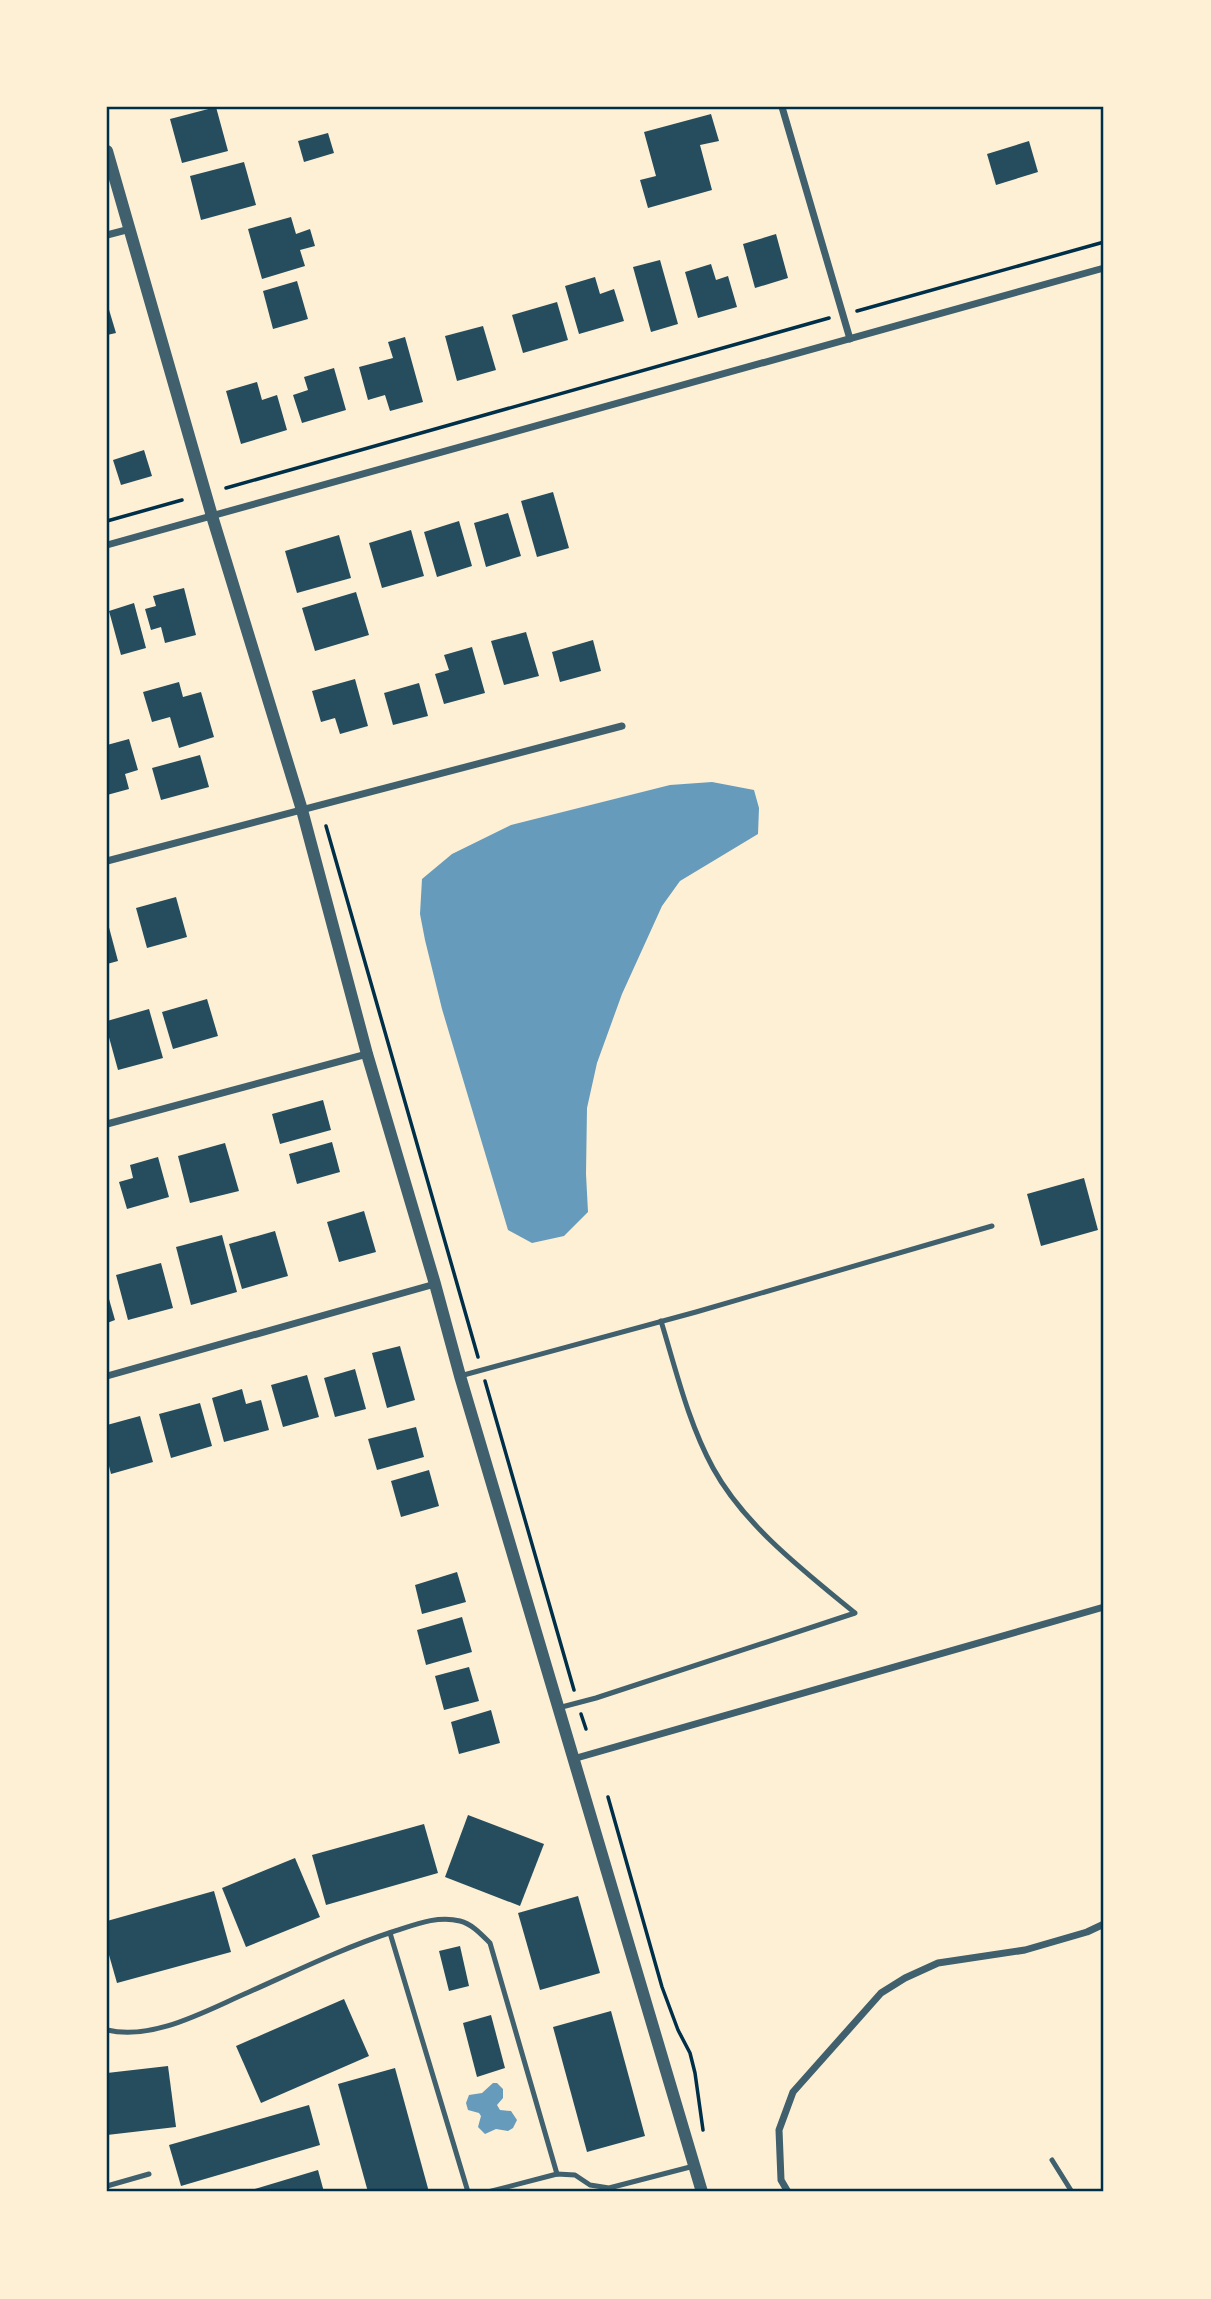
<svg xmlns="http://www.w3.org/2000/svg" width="1211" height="2299" font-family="Merriweather,serif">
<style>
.water{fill:#669bbc}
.building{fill:#264d5e}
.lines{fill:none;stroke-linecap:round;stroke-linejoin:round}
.path{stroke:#003049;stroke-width:3.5}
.service{stroke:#3f606c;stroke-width:5}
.minor{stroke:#3f606c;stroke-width:7}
.tertiary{stroke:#3f606c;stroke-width:12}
.neatline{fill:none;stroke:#003049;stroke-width:2.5}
</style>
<rect width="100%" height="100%" fill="#fdf0d5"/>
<!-- water -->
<g class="water">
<path d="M 712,782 L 754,790 L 759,808 L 758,834 L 680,881 L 662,906 L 622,994 L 597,1063 L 587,1108 L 586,1174 L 588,1212 L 564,1236 L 532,1243 L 508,1230 L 442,1009 L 425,940 L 420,914 L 422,879 L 452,854 L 511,825 L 670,785 Z"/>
<path d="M 493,2083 L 497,2083 L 503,2089 L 503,2098 L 497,2105 L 500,2110 L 511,2111 L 517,2120 L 513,2128 L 508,2131 L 496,2129 L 485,2134 L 478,2127 L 481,2116 L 479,2113 L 468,2110 L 466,2103 L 469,2095 L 482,2093 Z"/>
</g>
<!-- building -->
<g class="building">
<path d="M 216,107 L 228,151 L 182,163 L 170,119 Z"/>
<path d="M 711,114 L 719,141 L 700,145 L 712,190 L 648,208 L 640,180 L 656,176 L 644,132 Z"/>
<path d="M 328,133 L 334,153 L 304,162 L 298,141 Z"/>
<path d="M 1029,141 L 1038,172 L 996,185 L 987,154 Z"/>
<path d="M 244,162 L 256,205 L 201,220 L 190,176 Z"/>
<path d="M 291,217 L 296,234 L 310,229 L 315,246 L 300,250 L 305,266 L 262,279 L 248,229 Z"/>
<path d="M 776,234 L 788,278 L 755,288 L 743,244 Z"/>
<path d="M 660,260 L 678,324 L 651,332 L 633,267 Z"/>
<path d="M 711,264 L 716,280 L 728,276 L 737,307 L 698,318 L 685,272 Z"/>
<path d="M 595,277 L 600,294 L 614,289 L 624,321 L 579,334 L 565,286 Z"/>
<path d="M 297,281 L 308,319 L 273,329 L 263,291 Z"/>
<path d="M 557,302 L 568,340 L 523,353 L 512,315 Z"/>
<path d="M 107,303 L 116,333 L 107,335 Z"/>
<path d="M 483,326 L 496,370 L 457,381 L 445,336 Z"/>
<path d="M 405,337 L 423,402 L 390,411 L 385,395 L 368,400 L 359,367 L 393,358 L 388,342 Z"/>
<path d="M 334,368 L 346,410 L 302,423 L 293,395 L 308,390 L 304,377 Z"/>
<path d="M 257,382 L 262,400 L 277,395 L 287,430 L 241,444 L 226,391 Z"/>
<path d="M 144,450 L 152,476 L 121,485 L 113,460 Z"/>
<path d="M 553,492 L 569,548 L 537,557 L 521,501 Z"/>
<path d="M 508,513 L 521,556 L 486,567 L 474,523 Z"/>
<path d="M 459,521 L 472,566 L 437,577 L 424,532 Z"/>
<path d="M 411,530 L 424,576 L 382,588 L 369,543 Z"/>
<path d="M 339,535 L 351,578 L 297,593 L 285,551 Z"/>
<path d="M 184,588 L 196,635 L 165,643 L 161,627 L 151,630 L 145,609 L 156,606 L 153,596 Z"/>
<path d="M 356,592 L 369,635 L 315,651 L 302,608 Z"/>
<path d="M 134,603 L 146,648 L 121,655 L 109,611 Z"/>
<path d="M 526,632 L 539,676 L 504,685 L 491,641 Z"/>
<path d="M 593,640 L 601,671 L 560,682 L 552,652 Z"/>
<path d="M 472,647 L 485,693 L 444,704 L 435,674 L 449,670 L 444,655 Z"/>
<path d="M 355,679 L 368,726 L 340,734 L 335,718 L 321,722 L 312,691 Z"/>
<path d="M 179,682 L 183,697 L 201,692 L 214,737 L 179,748 L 170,717 L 152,722 L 143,692 Z"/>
<path d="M 419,683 L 428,716 L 393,725 L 384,693 Z"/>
<path d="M 129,739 L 138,770 L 125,774 L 129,789 L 107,795 L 107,745 Z"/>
<path d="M 200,755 L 209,787 L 161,800 L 152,768 Z"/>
<path d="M 176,897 L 187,937 L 147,948 L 136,908 Z"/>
<path d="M 107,920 L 118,961 L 107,964 Z"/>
<path d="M 207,999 L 218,1036 L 173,1049 L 162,1012 Z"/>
<path d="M 149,1009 L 163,1058 L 118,1070 L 107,1030 L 107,1021 Z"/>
<path d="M 323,1100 L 331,1130 L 280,1144 L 272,1114 Z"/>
<path d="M 332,1142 L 340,1172 L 297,1184 L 289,1154 Z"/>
<path d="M 225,1143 L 239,1191 L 190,1203 L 178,1156 Z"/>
<path d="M 158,1157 L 169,1197 L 127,1209 L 119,1182 L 133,1178 L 130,1165 Z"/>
<path d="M 1084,1178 L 1098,1230 L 1041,1246 L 1027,1194 Z"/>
<path d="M 364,1211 L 376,1252 L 339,1262 L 327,1222 Z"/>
<path d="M 275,1231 L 288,1276 L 242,1289 L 229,1244 Z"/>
<path d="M 222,1235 L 237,1292 L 191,1305 L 176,1247 Z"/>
<path d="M 161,1263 L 173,1308 L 128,1320 L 116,1275 Z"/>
<path d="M 107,1292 L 115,1320 L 107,1323 Z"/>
<path d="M 400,1346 L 415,1400 L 387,1408 L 372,1353 Z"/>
<path d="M 355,1369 L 366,1409 L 335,1417 L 324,1378 Z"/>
<path d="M 307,1375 L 319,1417 L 283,1427 L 271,1385 Z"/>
<path d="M 242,1389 L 246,1404 L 261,1400 L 269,1430 L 224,1442 L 212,1398 Z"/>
<path d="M 200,1403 L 212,1446 L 171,1458 L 159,1414 Z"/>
<path d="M 140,1416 L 153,1462 L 111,1474 L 107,1458 L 107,1425 Z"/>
<path d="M 416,1427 L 424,1457 L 377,1470 L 368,1439 Z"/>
<path d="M 429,1470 L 439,1506 L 401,1517 L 391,1481 Z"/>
<path d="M 457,1572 L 466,1602 L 422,1614 L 415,1585 Z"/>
<path d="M 462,1617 L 472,1652 L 426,1665 L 417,1630 Z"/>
<path d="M 469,1667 L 479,1701 L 444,1710 L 435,1676 Z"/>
<path d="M 491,1710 L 500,1743 L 459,1754 L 451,1722 Z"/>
<path d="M 468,1815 L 544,1844 L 520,1906 L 445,1877 Z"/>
<path d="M 424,1824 L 438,1873 L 326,1905 L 312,1855 Z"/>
<path d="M 295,1858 L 320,1917 L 246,1947 L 222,1888 Z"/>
<path d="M 214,1891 L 231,1952 L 117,1983 L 107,1948 L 107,1921 Z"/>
<path d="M 578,1896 L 600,1973 L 540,1990 L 518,1913 Z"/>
<path d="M 460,1946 L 469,1986 L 449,1991 L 439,1951 Z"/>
<path d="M 344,1999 L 369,2056 L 261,2103 L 236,2046 Z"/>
<path d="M 611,2011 L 645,2136 L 587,2152 L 553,2027 Z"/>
<path d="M 491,2015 L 505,2068 L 477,2077 L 463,2023 Z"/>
<path d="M 168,2066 L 176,2127 L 107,2135 L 107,2073 Z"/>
<path d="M 395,2068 L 429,2192 L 368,2192 L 338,2084 Z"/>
<path d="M 309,2105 L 320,2145 L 181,2186 L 169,2145 Z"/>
<path d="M 318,2170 L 324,2192 L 245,2192 Z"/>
</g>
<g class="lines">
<!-- path -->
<g class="path">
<path d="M 857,311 L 1104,242"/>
<path d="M 226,488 L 829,318"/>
<path d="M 107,521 L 182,500"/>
<path d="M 326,826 L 478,1357"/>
<path d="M 485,1381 L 574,1690"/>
<path d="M 581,1714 L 586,1729"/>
<path d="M 608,1797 L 662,1987 L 678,2030 L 690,2053 L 695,2073 L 703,2130"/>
</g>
<!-- service -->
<g class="service">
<path d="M 460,1376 L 696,1312 L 992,1226"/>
<path d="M 558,1708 L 596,1698 L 855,1613 C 805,1572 744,1525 713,1468 C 688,1422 676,1370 661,1321"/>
<path d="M 390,1933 L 468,2192"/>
<path d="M 107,2030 C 154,2041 207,2010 249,1992 C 296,1971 343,1948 392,1932 C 414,1925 437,1915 460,1921 C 472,1924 481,1934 490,1943 L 557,2174"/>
<path d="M 1052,2160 L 1072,2192"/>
<path d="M 107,2186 L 149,2174"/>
<path d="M 488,2192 L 557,2174 L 575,2175 L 590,2185 L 609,2188 L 694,2166"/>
</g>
<!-- minor -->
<g class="minor">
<path d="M 782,107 L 850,339"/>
<path d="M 107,235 L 130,229"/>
<path d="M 107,545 L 1104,268"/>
<path d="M 107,861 L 622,726"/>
<path d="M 107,1124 L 367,1054"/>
<path d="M 107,1376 L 435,1284"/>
<path d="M 573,1759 L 1104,1607"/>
<path d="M 788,2192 L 781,2180 L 779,2130 L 793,2092 L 881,1993 L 905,1978 L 938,1963 L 1025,1950 L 1087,1932 L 1104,1924"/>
</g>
<!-- tertiary -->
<path class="tertiary" d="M 107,151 L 212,516 L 302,810 L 367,1054 L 435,1284 L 460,1376 L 702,2192"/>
</g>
<!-- border -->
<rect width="1211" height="2299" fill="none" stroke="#fdf0d5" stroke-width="217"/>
<rect x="108" y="108" width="994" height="2082" class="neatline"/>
</svg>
